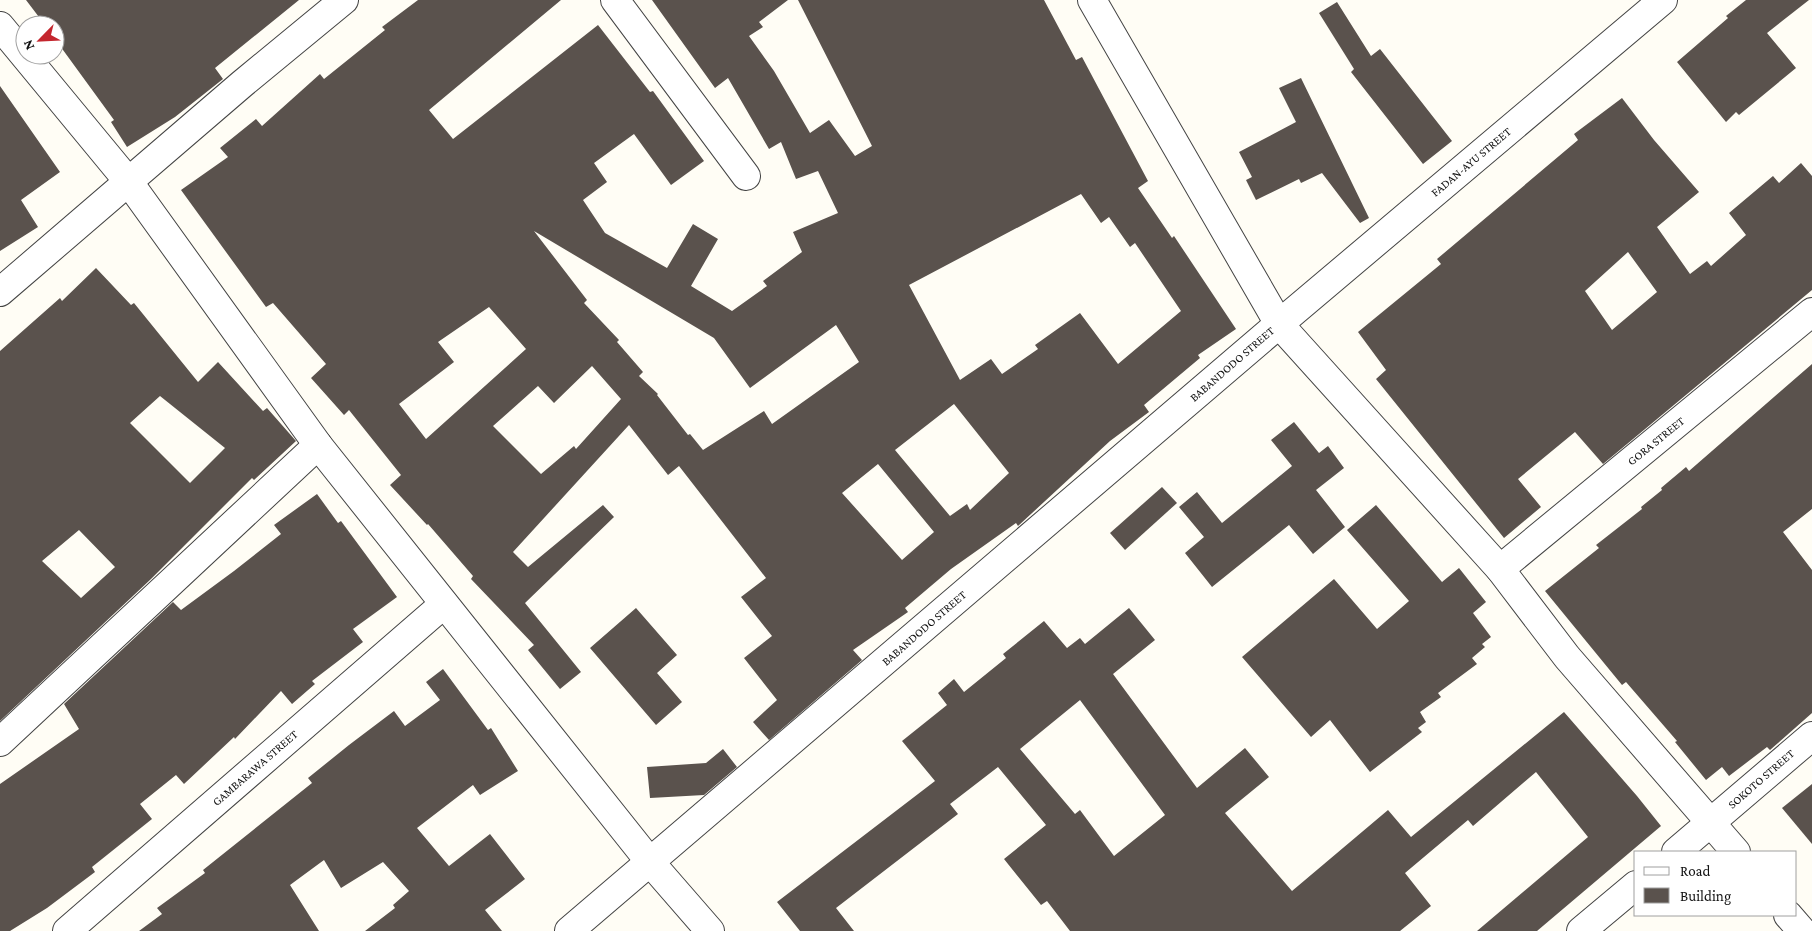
<svg xmlns="http://www.w3.org/2000/svg" width="1812" height="931" font-family="'Crimson Pro',serif">
<style>
.building{fill:#5a524d;fill-rule:evenodd}
.lines{fill:none;stroke-linecap:round;stroke-linejoin:round}
.minor-casing{stroke:#444;stroke-width:30}
.minor{stroke:#fff;stroke-width:28}
.labels{text-anchor:middle;dominant-baseline:central;stroke-width:5;stroke-linejoin:round;paint-order:stroke}
.street-label{font-size:12px;fill:#111;stroke:#fff}
</style>
<rect width="100%" height="100%" fill="#fffdf5"/>
<!-- building -->
<g class="building">
<path d="M 26,0 L 299,0 L 215,68 L 223,79 L 175,117 L 127,147 L 111,122 L 114,120 L 55,39 L 55,25 L 45,25 Z"/>
<path d="M 418,0 L 561,0 L 429,110 L 453,139 L 598,25 L 650,92 L 653,91 L 704,161 L 671,185 L 634,134 L 594,163 L 607,182 L 583,200 L 605,233 L 667,268 L 693,224 L 718,239 L 691,286 L 732,311 L 767,286 L 763,281 L 802,252 L 793,232 L 838,213 L 818,171 L 796,179 L 781,142 L 769,149 L 728,78 L 715,88 L 652,0 L 788,0 L 759,22 L 763,27 L 749,36 L 774,71 L 810,133 L 829,120 L 855,156 L 872,146 L 798,0 L 1044,0 L 1076,60 L 1082,57 L 1148,181 L 1138,188 L 1172,238 L 1174,236 L 1236,329 L 1198,355 L 1200,358 L 1144,405 L 1149,412 L 1110,441 L 1018,526 L 1016,523 L 951,569 L 905,608 L 908,612 L 853,650 L 862,660 L 769,740 L 753,722 L 777,700 L 744,658 L 772,636 L 741,597 L 766,578 L 679,466 L 668,475 L 629,425 L 513,552 L 528,567 L 603,505 L 614,517 L 525,603 L 581,672 L 560,689 L 528,650 L 534,645 L 471,579 L 473,576 L 428,524 L 427,525 L 390,485 L 401,475 L 349,410 L 344,415 L 311,378 L 326,364 L 273,303 L 266,307 L 181,190 L 228,157 L 220,148 L 256,119 L 262,126 L 320,74 L 324,79 L 385,30 L 382,27 ZM 1081,194 L 1101,223 L 1109,217 L 1130,247 L 1135,243 L 1181,311 L 1118,364 L 1080,313 L 1035,345 L 1038,349 L 1002,374 L 991,359 L 960,380 L 909,285 ZM 534,231 L 714,338 L 750,388 L 836,325 L 859,362 L 772,424 L 764,411 L 703,450 L 690,434 L 688,435 L 657,395 L 658,394 L 639,376 L 643,372 L 617,342 L 619,340 L 584,303 L 587,300 ZM 489,307 L 526,349 L 426,439 L 399,404 L 454,362 L 438,342 ZM 592,366 L 621,399 L 576,449 L 574,446 L 541,474 L 493,426 L 538,386 L 554,403 ZM 954,404 L 1009,473 L 970,510 L 967,504 L 950,516 L 895,450 ZM 878,464 L 934,532 L 902,560 L 842,493 Z"/>
<path d="M 1746,0 L 1809,0 L 1767,33 L 1796,68 L 1739,115 L 1736,112 L 1726,122 L 1677,62 L 1728,18 L 1726,16 Z"/>
<path d="M 1337,2 L 1371,56 L 1380,49 L 1452,141 L 1423,164 L 1351,72 L 1354,69 L 1319,13 Z"/>
<path d="M 1301,78 L 1369,218 L 1360,223 L 1322,173 L 1301,183 L 1299,179 L 1256,200 L 1246,180 L 1252,177 L 1239,152 L 1296,122 L 1279,88 Z"/>
<path d="M 0,86 L 60,172 L 21,200 L 38,227 L 0,251 Z"/>
<path d="M 1622,98 L 1654,140 L 1699,192 L 1657,227 L 1690,274 L 1707,261 L 1711,266 L 1746,235 L 1729,213 L 1773,176 L 1779,183 L 1801,163 L 1812,176 L 1812,290 L 1603,464 L 1575,432 L 1518,479 L 1541,507 L 1504,538 L 1376,379 L 1386,370 L 1358,332 L 1441,264 L 1437,259 L 1578,140 L 1574,134 ZM 1628,252 L 1657,292 L 1612,330 L 1585,291 Z"/>
<path d="M 96,268 L 131,305 L 134,303 L 198,382 L 218,362 L 263,411 L 267,408 L 296,441 L 254,480 L 252,478 L 151,579 L 0,721 L 0,351 L 60,298 L 62,301 ZM 160,396 L 225,448 L 190,483 L 130,423 ZM 79,530 L 115,567 L 81,598 L 42,561 Z"/>
<path d="M 1812,364 L 1812,509 L 1783,532 L 1812,570 L 1812,713 L 1770,750 L 1767,747 L 1729,776 L 1722,767 L 1706,780 L 1675,742 L 1677,741 L 1626,682 L 1622,685 L 1545,591 L 1599,548 L 1596,545 L 1642,509 L 1641,507 L 1662,490 L 1661,488 L 1686,467 L 1689,471 Z"/>
<path d="M 1294,422 L 1319,453 L 1328,446 L 1344,468 L 1316,490 L 1345,527 L 1313,554 L 1289,525 L 1212,587 L 1185,553 L 1204,537 L 1179,507 L 1197,492 L 1222,523 L 1292,466 L 1271,440 Z"/>
<path d="M 1162,487 L 1177,503 L 1125,550 L 1110,533 Z"/>
<path d="M 317,494 L 338,523 L 341,521 L 397,597 L 353,629 L 363,642 L 312,681 L 315,684 L 292,704 L 281,691 L 235,739 L 234,737 L 184,784 L 176,775 L 140,804 L 152,819 L 92,867 L 95,872 L 47,908 L 10,931 L 0,931 L 0,784 L 79,729 L 64,704 L 173,602 L 181,610 L 234,571 L 281,534 L 274,525 Z"/>
<path d="M 1376,505 L 1442,582 L 1459,568 L 1486,602 L 1473,613 L 1491,637 L 1482,644 L 1485,647 L 1472,658 L 1477,664 L 1438,693 L 1441,697 L 1420,712 L 1426,722 L 1418,728 L 1422,732 L 1370,772 L 1330,720 L 1311,737 L 1242,657 L 1334,579 L 1377,629 L 1409,601 L 1347,530 Z"/>
<path d="M 636,608 L 677,655 L 657,673 L 682,702 L 656,725 L 590,648 Z"/>
<path d="M 1129,608 L 1155,640 L 1113,674 L 1197,788 L 1245,748 L 1269,777 L 1225,813 L 1292,891 L 1388,810 L 1411,837 L 1564,712 L 1637,796 L 1661,826 L 1537,931 L 1477,931 L 1588,837 L 1536,772 L 1473,826 L 1468,820 L 1405,873 L 1431,906 L 1400,931 L 1070,931 L 1047,901 L 1041,905 L 1004,859 L 1046,825 L 998,767 L 950,804 L 958,814 L 836,908 L 854,931 L 800,931 L 777,902 L 935,781 L 902,741 L 947,705 L 938,693 L 954,679 L 964,692 L 1006,658 L 1003,654 L 1044,621 L 1067,648 L 1080,638 L 1085,644 ZM 1080,700 L 1165,815 L 1114,856 L 1080,810 L 1075,814 L 1020,749 Z"/>
<path d="M 443,669 L 488,730 L 491,728 L 518,771 L 480,795 L 473,785 L 417,828 L 449,866 L 490,834 L 525,879 L 485,910 L 502,931 L 365,931 L 395,908 L 393,905 L 409,891 L 383,862 L 341,888 L 324,860 L 290,885 L 319,931 L 139,931 L 162,914 L 157,908 L 205,873 L 203,870 L 312,783 L 308,778 L 349,745 L 394,711 L 405,726 L 440,700 L 426,682 Z"/>
<path d="M 723,749 L 737,767 L 704,795 L 650,798 L 647,767 L 706,763 Z"/>
<path d="M 1812,784 L 1812,844 L 1782,808 Z"/>
</g>
<g class="lines">
<defs>
<g id="minor">
<path d="M 615,0 L 746,176"/>
<path d="M 1092,0 L 1279,324 L 1500,569 L 1567,657 L 1736,852"/>
<path d="M 0,26 L 128,181 L 318,445 L 650,862 L 710,931"/>
<path d="M 0,292 L 242,84 L 344,0"/>
<path d="M 1500,569 L 1812,312"/>
<path d="M 0,742 L 318,445"/>
<path d="M 1676,852 L 1812,736"/>
<path d="M 1788,915 L 1802,931"/>
<path d="M 67,931 L 444,604"/>
<path d="M 569,931 L 1279,324 L 1663,0"/>
<path d="M 1581,931 L 1636,885"/>
</g>
</defs>
<!-- minor casing -->
<use href="#minor" class="minor-casing"/>
<!-- minor -->
<use href="#minor" class="minor"/>
</g>
<g class="labels">
<!-- street labels -->
<g class="street-label">
<text transform="translate(1471 162) rotate(-40)">FADAN-AYU STREET</text>
<text transform="translate(1232 364) rotate(-41)">BABANDODO STREET</text>
<text transform="translate(1656 441) rotate(-39)">GORA STREET</text>
<text transform="translate(924 628) rotate(-41)">BABANDODO STREET</text>
<text transform="translate(255 768) rotate(-41)">GAMBARAWA STREET</text>
<text transform="translate(1761 779) rotate(-41)">SOKOTO STREET</text>
</g>
</g>
<!-- legend -->
<rect x="1634" y="851" width="162" height="65" fill="#ffffff" stroke="#a0a0a0"/>
<rect x="1644" y="867" width="25" height="8" fill="#ffffff" stroke="#a0a0a0"/>
<text x="1680" y="876" font-size="15" fill="#111111">Road</text>
<rect x="1644" y="888" width="25" height="15" fill="#5a524d" stroke="#a0a0a0"/>
<text x="1680" y="901" font-size="15" fill="#111111">Building</text>
<!-- north arrow -->
<g transform="translate(40 40) rotate(246)"><circle r="24" fill="#ffffff" stroke="#a0a0a0"/>
<path d="M0-4L9 19L0 12L-9 19Z" fill="#c4262e"/>
<text y="-8" font-size="14" font-weight="bold" text-anchor="middle" fill="#111111">N</text>
</g>
</svg>
